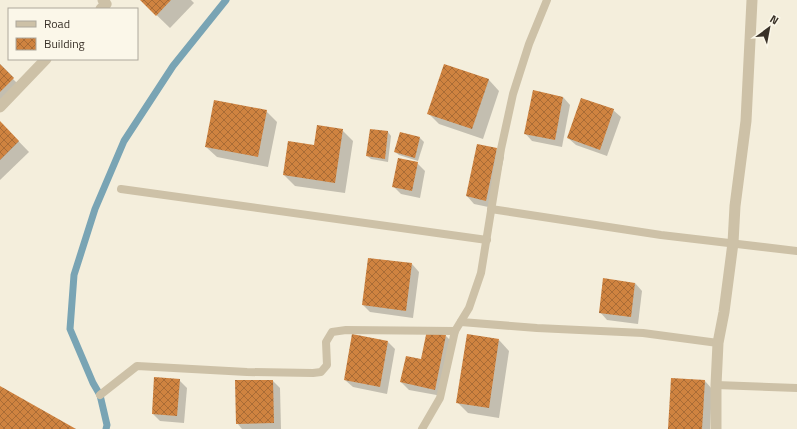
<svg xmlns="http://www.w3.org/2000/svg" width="797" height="429" font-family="'Titillium Web',sans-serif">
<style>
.shadow{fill:#0003}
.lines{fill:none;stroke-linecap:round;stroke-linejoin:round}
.stream{stroke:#79a4b4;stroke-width:7}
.building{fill:url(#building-cross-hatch)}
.service{stroke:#cdc1a7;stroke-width:8}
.minor{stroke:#cdc1a7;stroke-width:11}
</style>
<defs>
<pattern id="building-cross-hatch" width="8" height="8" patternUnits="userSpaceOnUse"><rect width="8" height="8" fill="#cf8340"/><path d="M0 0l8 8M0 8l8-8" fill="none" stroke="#a96c36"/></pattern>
</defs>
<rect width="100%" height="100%" fill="#f4eedc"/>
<!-- shadow -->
<g class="shadow">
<path d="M 141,0 L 191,0 L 194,3 L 170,28 Z"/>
<path d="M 445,65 L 489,80 L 499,91 L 483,139 L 439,124 L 429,114 Z"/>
<path d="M 0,66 L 20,86 L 0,107 Z"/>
<path d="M 563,97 L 570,105 L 562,147 L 532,141 L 525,133 Z"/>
<path d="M 613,110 L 621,117 L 607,156 L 576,145 L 568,138 Z"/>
<path d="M 266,111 L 277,122 L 268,167 L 217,157 L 206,147 Z"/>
<path d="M 0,122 L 29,152 L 0,180 Z"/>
<path d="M 342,130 L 353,141 L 345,193 L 295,186 L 284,175 L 315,146 Z"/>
<path d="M 388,132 L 391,136 L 388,162 L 371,159 L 367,156 Z"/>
<path d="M 400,133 L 420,138 L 424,142 L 418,161 L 399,155 L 395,152 Z"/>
<path d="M 496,149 L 504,157 L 493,208 L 474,204 L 467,196 Z"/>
<path d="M 417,163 L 425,171 L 420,198 L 401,194 L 393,186 Z"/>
<path d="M 412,264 L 419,272 L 413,318 L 370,312 L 363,305 Z"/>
<path d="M 635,283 L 642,291 L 638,324 L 607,320 L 600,312 Z"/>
<path d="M 446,336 L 453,343 L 442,396 L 409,390 L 401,382 Z"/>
<path d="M 499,340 L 509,351 L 499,418 L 468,413 L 458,403 Z"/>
<path d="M 388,342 L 395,349 L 387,394 L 353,387 L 345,380 Z"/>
<path d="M 179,380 L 187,388 L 184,423 L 160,421 L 153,414 Z"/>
<path d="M 273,381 L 280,388 L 281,429 L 242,429 L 237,423 Z"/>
<path d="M 705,381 L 712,389 L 710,429 L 669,429 Z"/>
</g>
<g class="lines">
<!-- stream -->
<path class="stream" d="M 106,429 L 107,425 L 100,395 L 93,383 L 70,329 L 74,275 L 95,209 L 124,141 L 173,66 L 226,0"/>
</g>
<!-- building -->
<g class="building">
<path d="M 140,0 L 171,0 L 156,16 Z"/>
<path d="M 0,64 L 14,78 L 0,92 Z"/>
<path d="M 444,64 L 489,79 L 472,129 L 427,114 Z"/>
<path d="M 533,90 L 563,97 L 555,140 L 524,134 Z"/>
<path d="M 581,98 L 614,109 L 600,150 L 567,138 Z"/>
<path d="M 214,100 L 267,110 L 258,157 L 205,147 Z"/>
<path d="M 0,121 L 19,141 L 0,160 Z"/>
<path d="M 317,125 L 343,129 L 335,183 L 283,175 L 288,141 L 314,145 Z"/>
<path d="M 370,129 L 388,131 L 385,159 L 366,156 Z"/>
<path d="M 400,132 L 420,137 L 415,158 L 394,152 Z"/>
<path d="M 477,144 L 497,148 L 486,201 L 466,196 Z"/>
<path d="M 398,158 L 418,162 L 412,191 L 392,187 Z"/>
<path d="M 368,258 L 412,263 L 406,311 L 362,305 Z"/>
<path d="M 603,278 L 635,283 L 631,317 L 599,313 Z"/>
<path d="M 427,330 L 446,335 L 435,390 L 400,382 L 406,356 L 421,359 Z"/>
<path d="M 352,334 L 388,341 L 380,387 L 344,380 Z"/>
<path d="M 467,334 L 499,339 L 489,408 L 456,403 Z"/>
<path d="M 154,377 L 180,379 L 177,416 L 152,414 Z"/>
<path d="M 671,378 L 705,380 L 702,429 L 668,429 Z"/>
<path d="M 235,380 L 273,380 L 274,423 L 236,424 Z"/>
<path d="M 0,386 L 76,429 L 0,429 Z"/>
</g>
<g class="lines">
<!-- service -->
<g class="service">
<path d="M 121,189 L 487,240"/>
<path d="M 491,209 L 661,235 L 797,251"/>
<path d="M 461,322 L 537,328 L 643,333 L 718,343"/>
<path d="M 716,385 L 797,388"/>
<path d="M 100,395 L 137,366 L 247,372 L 313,373 L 321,372 L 327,365 L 326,342 L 332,332 L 346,330 L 455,331"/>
<path d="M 422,429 L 440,398 L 455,331 L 469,308 L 481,273 L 501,149 L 513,94 L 529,44 L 547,0"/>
</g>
<!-- minor -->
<g class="minor">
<path d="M 101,9 L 106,4 L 103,0"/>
<path d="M 0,107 L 46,59"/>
<path d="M 716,429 L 716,385 L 718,343 L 724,312 L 733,243 L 735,206 L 746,121 L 752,0"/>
</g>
</g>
<!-- legend -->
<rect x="8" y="8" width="130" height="52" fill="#fbf7e9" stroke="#ada89c"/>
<rect x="16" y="21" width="20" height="6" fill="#cdc1a7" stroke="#ada89c"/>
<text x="44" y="28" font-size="12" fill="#393128">Road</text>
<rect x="16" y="38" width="20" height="12" fill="url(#building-cross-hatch)" stroke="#ada89c"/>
<text x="44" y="48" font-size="12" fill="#393128">Building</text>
<!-- north arrow -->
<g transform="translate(769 28) rotate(32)" stroke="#fbf7e9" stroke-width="3" paint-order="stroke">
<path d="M0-3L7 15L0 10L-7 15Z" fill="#393128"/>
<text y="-6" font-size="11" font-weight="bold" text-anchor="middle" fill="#393128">N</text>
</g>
</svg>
